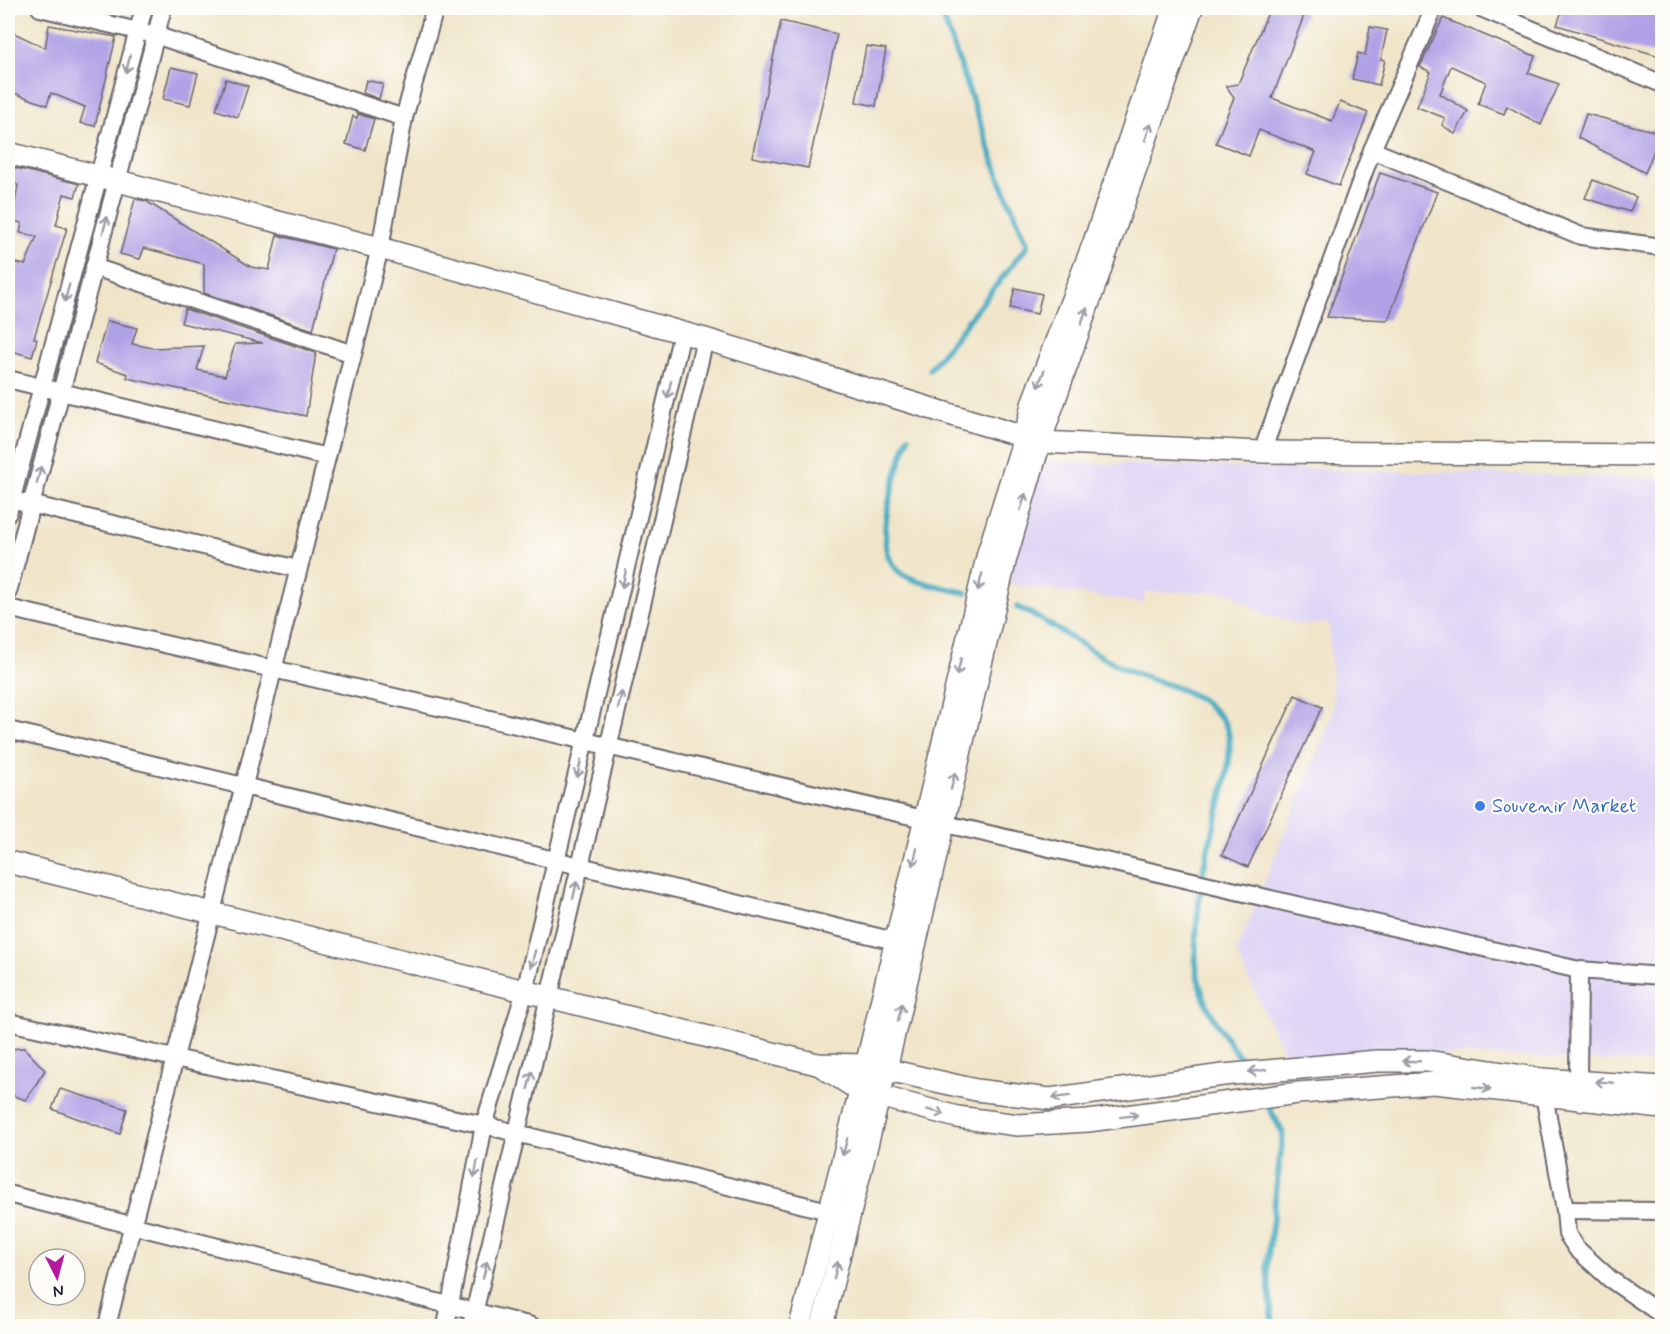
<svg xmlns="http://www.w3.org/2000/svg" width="1670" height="1334" font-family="Mynerve,sans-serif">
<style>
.built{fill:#dfd5f5}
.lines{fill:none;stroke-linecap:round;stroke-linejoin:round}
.stream{stroke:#41a9c1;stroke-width:6}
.building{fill:#b0a1e6}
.minor-casing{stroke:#6a666d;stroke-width:20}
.tertiary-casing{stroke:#6a666d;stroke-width:24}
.minor{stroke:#fff;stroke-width:16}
.tertiary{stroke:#fff;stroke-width:21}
.oneway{stroke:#9c9ca7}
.shop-dot{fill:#3f7fe0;stroke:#fdfcf7;stroke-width:2}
.labels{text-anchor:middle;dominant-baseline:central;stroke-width:4.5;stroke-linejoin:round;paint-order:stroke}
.shop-label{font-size:20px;fill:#366cbe;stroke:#fdfcf7;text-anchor:start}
</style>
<rect width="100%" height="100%" fill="#fdfcf7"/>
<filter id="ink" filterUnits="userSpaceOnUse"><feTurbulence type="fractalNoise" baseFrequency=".0167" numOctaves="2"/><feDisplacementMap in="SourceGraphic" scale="12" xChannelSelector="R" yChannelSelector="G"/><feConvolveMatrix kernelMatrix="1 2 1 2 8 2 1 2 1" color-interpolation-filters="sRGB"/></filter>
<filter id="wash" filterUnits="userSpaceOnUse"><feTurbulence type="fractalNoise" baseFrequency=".008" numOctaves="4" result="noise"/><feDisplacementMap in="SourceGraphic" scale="24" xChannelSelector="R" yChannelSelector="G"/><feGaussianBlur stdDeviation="1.35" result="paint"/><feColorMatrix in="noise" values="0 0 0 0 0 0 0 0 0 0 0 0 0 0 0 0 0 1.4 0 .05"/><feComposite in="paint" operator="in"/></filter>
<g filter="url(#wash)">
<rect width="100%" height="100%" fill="#f0e5c9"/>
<!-- built -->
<path class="built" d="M 1047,462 L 1662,478 L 1662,1063 L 1403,1052 L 1288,1061 L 1236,952 L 1333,713 L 1329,623 L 1303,625 L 1264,615 L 1229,592 L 1144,592 L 1144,603 L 1010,584 L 1031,490 Z"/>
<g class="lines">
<!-- stream -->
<g class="stream">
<path d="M 930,369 L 1028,245 L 1001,182 L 940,8"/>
<path d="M 908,437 C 898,474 862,556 908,577 C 925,585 947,588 966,593"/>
<path d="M 1017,607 C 1054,624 1086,650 1123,668 C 1149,681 1180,685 1203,701 C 1211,707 1220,716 1225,724 C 1241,752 1211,830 1205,862 C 1200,886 1194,943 1196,966 C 1200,1005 1225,1037 1247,1067"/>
<path d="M 1266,1102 L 1283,1133 L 1267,1267 L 1273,1326"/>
</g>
</g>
<g id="blocks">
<!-- building -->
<g class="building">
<path d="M 1270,8 L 1307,8 L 1272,98 L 1332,121 L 1340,102 L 1368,113 L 1339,186 L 1307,174 L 1316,152 L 1259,130 L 1249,156 L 1216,143 L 1234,97 L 1226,86 L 1238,84 Z"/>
<path d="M 1563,8 L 1662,8 L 1662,57 L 1557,25 Z"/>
<path d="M 1443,18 L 1535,56 L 1528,73 L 1559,84 L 1541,125 L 1507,106 L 1504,114 L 1478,104 L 1486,82 L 1451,66 L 1440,94 L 1468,111 L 1455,134 L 1442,125 L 1445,118 L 1417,107 L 1431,72 L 1420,67 Z"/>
<path d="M 781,21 L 837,34 L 808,168 L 752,157 Z"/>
<path d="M 49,25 L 116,37 L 95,126 L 80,123 L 85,107 L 51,93 L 47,105 L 8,91 L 8,30 L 45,48 Z"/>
<path d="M 1370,27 L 1387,30 L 1381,59 L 1385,60 L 1379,85 L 1352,79 L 1358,53 L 1365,55 Z"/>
<path d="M 866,46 L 886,49 L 876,106 L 856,102 Z"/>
<path d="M 171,67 L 198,73 L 190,105 L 163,99 Z"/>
<path d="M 226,79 L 248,86 L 238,117 L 216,110 Z"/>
<path d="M 366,80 L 383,84 L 379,99 L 363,93 Z"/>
<path d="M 358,114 L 374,119 L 365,150 L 346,144 L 353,116 L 357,118 Z"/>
<path d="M 1586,114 L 1661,133 L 1645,173 L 1578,138 Z"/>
<path d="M 8,166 L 79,184 L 75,197 L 64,194 L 56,225 L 67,228 L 34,338 L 37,339 L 32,357 L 8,350 L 8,261 L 25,265 L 37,236 L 20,233 L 22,223 L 12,221 L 18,185 L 8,183 Z"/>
<path d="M 1380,173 L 1437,192 L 1388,320 L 1327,317 Z"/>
<path d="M 1593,180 L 1636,197 L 1630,212 L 1585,198 Z"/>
<path d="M 135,199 L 146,201 L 251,267 L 269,270 L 277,235 L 333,249 L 313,330 L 204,293 L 204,264 L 144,248 L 140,259 L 120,254 Z"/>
<path d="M 1015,288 L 1042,294 L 1037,314 L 1010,308 Z"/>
<path d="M 185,309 L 316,353 L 306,416 L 127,378 L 128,374 L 95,363 L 107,321 L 137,328 L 132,344 L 153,348 L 204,346 L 197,370 L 225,376 L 235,344 L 263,343 L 181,323 Z"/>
<path d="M 1295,695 L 1322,707 L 1248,867 L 1222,855 Z"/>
<path d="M 24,1048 L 45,1070 L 26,1100 L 8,1094 L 8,1049 Z"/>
<path d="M 60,1089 L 127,1109 L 120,1134 L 52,1109 Z"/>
</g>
</g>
</g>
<g filter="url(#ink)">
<use href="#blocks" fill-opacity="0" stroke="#6a666d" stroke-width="1.5"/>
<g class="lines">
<defs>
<g id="minor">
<path d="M 40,8 L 155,35 L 404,118"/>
<path d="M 1481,8 L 1662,84"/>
<path d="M 1372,150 L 1581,236 L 1662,247"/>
<path d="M 94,267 L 353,354"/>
<path d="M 8,379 L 327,457"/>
<path d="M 1262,452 L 1372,150 L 1434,8"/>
<path d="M 22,502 L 298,569"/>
<path d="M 8,513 L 144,8"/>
<path d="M 8,592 L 163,8"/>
<path d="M 8,608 L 1579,970 L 1662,976"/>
<path d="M 8,730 L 895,941"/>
<path d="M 8,1022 L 484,1125 L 840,1214"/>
<path d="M 1578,1080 L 1579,970"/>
<path d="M 1542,1084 L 1565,1210 L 1567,1234 L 1577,1249 L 1610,1279 L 1662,1315"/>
<path d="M 8,1194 L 532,1326"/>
<path d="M 1565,1210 L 1662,1211"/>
<path d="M 107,1326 L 380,248 L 404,118 L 435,8"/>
<path d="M 446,1326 L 484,1125 L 525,991 L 682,333"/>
<path d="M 471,1326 L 705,339"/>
</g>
<g id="tertiary">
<path d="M 8,153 L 380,248 L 705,339 L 1040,442 L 1262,452 L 1662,455"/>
<path d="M 8,862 L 817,1064 L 866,1065 L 976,1090 L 1050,1099 L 1223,1075 L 1377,1061 L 1427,1061 L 1542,1079 L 1662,1087"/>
<path d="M 818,1064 L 860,1091 L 957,1117 L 1018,1125 L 1088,1121 L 1298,1093 L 1434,1083 L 1662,1108"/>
<path d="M 800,1326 L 860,1091 L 988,553 L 1024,438 L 1033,401 L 1094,242 L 1174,8"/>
<path d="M 822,1326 L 886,1069 L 1006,558 L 1040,442 L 1192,8"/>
</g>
</defs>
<!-- minor casing -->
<use href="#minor" class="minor-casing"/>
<!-- tertiary casing -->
<use href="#tertiary" class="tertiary-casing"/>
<!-- minor -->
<use href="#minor" class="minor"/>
<!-- tertiary -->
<use href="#tertiary" class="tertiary"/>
</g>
<!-- one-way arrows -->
<defs><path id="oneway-shaft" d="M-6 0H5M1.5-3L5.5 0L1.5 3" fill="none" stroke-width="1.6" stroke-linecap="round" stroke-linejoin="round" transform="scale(1.5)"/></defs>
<g class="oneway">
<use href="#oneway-shaft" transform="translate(128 64) rotate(105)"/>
<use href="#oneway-shaft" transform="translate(1148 132) rotate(-71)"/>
<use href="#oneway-shaft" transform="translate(105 225) rotate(-75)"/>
<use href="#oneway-shaft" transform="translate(67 293) rotate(105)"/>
<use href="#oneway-shaft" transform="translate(1084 316) rotate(-71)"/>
<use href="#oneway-shaft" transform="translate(1041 379) rotate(111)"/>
<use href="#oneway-shaft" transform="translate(669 390) rotate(103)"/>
<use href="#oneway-shaft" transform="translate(39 475) rotate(-76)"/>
<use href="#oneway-shaft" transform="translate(1023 502) rotate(-73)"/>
<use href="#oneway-shaft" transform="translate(624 579) rotate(103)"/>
<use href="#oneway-shaft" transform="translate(980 582) rotate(104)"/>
<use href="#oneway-shaft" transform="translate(959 667) rotate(103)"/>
<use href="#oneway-shaft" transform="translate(620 700) rotate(-77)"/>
<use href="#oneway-shaft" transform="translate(579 769) rotate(103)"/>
<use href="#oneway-shaft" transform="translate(953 781) rotate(-77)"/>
<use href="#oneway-shaft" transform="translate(915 857) rotate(103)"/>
<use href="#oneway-shaft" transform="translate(575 890) rotate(-77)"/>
<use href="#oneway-shaft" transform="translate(533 959) rotate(104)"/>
<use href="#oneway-shaft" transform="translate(900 1012) rotate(-77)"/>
<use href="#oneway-shaft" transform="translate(1411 1061) rotate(-178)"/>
<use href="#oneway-shaft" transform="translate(1257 1071) rotate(173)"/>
<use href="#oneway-shaft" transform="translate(530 1080) rotate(-76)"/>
<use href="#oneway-shaft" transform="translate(1604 1082) rotate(-175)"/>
<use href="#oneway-shaft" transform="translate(1482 1088) rotate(6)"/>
<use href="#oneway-shaft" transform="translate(1061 1097) rotate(173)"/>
<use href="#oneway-shaft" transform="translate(936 1112) rotate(15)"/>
<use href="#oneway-shaft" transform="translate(1129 1116) rotate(-7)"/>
<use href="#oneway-shaft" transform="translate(845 1147) rotate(105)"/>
<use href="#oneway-shaft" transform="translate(476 1169) rotate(100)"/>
<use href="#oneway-shaft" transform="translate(485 1270) rotate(-77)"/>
<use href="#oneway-shaft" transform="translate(836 1270) rotate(-76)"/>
</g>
</g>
<!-- markers -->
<circle class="shop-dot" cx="1480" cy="806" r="6"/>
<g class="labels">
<!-- shop labels -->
<g class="shop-label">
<text x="1492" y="806">Souvenir Market</text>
</g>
</g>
<!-- margin -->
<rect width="1670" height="1334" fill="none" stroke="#fdfcf7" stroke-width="30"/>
<!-- north arrow -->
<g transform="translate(57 1277) rotate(174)"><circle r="28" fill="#fdfcf7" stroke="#a5a5ac" stroke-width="1.5"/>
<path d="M0-4.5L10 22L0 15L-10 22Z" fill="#b5179e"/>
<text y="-9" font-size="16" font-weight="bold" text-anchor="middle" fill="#22223b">N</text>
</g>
</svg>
